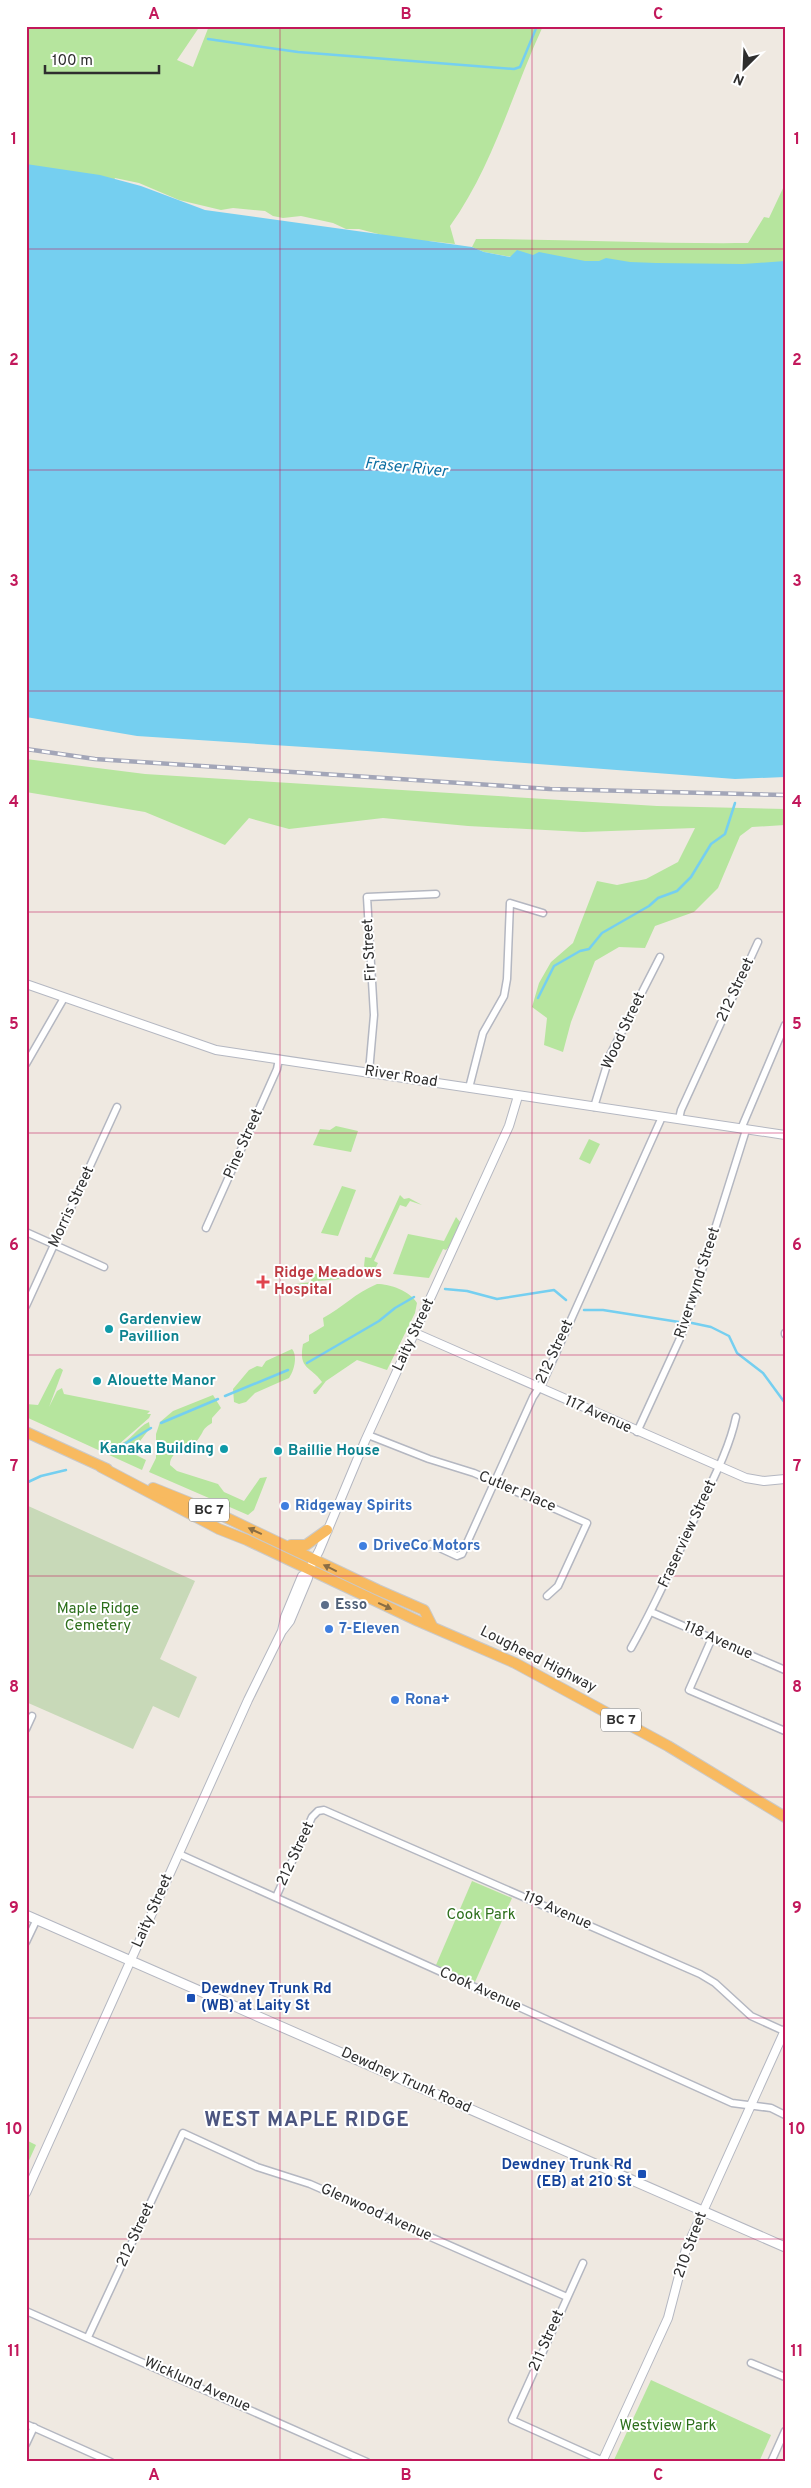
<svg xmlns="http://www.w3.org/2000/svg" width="811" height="2488" font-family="Overpass,sans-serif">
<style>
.green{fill:#b6e59e}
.cemetery{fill:#c8d9b8}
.water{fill:#75cff0}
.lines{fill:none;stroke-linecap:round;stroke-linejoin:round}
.stream{stroke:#75cff0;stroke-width:2.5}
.minor-casing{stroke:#b4b7c1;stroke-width:9}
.tertiary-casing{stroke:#b4b7c1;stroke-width:10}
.secondary-casing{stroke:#b4b7c1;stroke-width:11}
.trunk-casing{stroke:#c9c9c9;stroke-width:12}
.minor{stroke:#fff;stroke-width:6}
.tertiary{stroke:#fff;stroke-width:8}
.secondary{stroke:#fff;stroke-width:9}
.trunk{stroke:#f8ba60;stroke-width:10}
.rail-casing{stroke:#a3a6b8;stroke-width:4.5}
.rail{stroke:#fff;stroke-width:2.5;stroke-dasharray:8;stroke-linecap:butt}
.oneway{fill:#896d44}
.grid{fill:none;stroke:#c2185b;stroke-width:1;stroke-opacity:0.55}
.health-dot{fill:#e0444e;stroke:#fff;stroke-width:2}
.culture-dot{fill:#0f9aa8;stroke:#fff;stroke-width:2}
.shop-dot{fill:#3f7fe0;stroke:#fff;stroke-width:2}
.service-dot{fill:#5c6f8a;stroke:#fff;stroke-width:2}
.transit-dot{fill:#1a4fb4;stroke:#fff;stroke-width:2}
.labels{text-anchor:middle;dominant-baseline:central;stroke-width:4;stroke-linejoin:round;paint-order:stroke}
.shield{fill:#fff;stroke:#6d6d6d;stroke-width:1}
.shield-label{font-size:14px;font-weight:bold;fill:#2e2e2e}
.street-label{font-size:15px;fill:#2e2e2e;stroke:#fff}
.health-label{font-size:15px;font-weight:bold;fill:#be3a42;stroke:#fff;text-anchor:start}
.culture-label{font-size:15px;font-weight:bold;fill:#0d838f;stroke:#fff;text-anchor:start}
.shop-label{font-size:15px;font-weight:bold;fill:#366cbe;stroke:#fff;text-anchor:start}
.service-label{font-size:15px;font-weight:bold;fill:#4e5e75;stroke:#fff;text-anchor:start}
.park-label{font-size:15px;fill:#2c6e1b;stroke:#fff}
.transit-label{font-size:15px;font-weight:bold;fill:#164399;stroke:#fff;text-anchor:start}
.water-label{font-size:16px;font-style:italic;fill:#0d6fa3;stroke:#fff}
.district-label{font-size:20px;font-weight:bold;letter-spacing:1px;fill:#4d5680;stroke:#fff}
.neatline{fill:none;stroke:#c2185b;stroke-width:2}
.grid-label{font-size:16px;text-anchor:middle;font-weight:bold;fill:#c2185b}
</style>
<rect width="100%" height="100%" fill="#efe9e1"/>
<!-- green -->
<g class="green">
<path d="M 26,26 L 200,26 L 177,60 L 193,67 L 209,26 L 543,26 C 512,93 493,166 450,226 L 455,244 L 429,241 L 409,242 L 359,229 L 346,229 L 333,223 L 301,216 L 283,218 L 273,216 L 265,211 L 233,208 L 221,210 L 179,200 L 139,183 L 115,178 L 91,230 L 26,210 Z"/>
<path d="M 785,184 L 785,272 L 528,260 L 484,252 L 472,247 L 476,239 C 566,239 657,244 748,243 L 764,217 L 769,218 Z"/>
<path d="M 26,759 L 145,774 L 657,806 L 785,809 L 785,825 L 752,827 L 740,836 L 718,888 L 694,912 L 655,926 L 645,948 L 619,947 L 595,961 L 571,1022 L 563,1052 L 544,1045 L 547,1018 L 532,1007 L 539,983 L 551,962 L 573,943 L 597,881 L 617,885 L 646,879 L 678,862 L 695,828 L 583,832 L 468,826 L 383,818 L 289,829 L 249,818 L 225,845 L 145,812 L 26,792 Z"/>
<path d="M 336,1126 L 358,1131 L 351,1152 L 313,1145 L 320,1129 L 330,1130 Z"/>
<path d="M 589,1139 L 600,1144 L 590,1164 L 579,1159 Z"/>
<path d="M 342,1186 L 356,1190 L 338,1236 L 321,1233 Z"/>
<path d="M 400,1195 L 404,1199 L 409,1198 L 422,1205 L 410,1201 L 406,1207 L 400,1205 L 374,1261 L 378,1263 L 374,1271 L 367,1270 L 364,1266 L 365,1257 L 371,1258 Z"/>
<path d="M 456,1217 L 461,1223 L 451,1244 L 446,1250 L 443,1249 L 429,1278 L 393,1274 L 408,1234 L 444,1241 Z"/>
<path d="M 296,1271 L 339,1277 L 340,1279 L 319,1281 L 298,1287 L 296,1284 L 311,1282 L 312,1275 L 294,1272 Z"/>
<path d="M 377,1284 C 390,1284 410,1291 417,1303 L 415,1313 L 387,1370 L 357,1360 L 326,1381 L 316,1394 L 314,1394 L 313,1391 L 322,1382 C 311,1366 298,1370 303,1344 L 309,1341 L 309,1335 L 324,1326 L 323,1318 C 342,1308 355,1293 377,1284 Z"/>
<path d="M 292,1349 C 298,1356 294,1371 289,1378 L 255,1393 L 246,1402 L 239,1404 L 234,1402 L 233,1389 L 249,1370 L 257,1366 L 262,1367 L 266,1361 Z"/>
<path d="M 60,1368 L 63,1370 L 49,1407 L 57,1391 L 62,1388 L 64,1394 L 150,1411 L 147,1414 L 151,1414 L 149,1418 L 118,1445 C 131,1441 137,1427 149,1422 L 150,1428 L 137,1445 L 134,1454 L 146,1460 L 142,1470 L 26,1417 L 26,1404 L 38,1405 L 56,1370 Z"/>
<path d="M 213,1395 L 221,1408 L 212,1418 L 212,1423 C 201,1430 205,1430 199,1438 C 192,1449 170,1448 170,1465 L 177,1471 L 218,1484 L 224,1492 L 244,1501 L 260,1478 L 267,1477 L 254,1510 L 248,1515 L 149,1472 L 156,1458 L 156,1434 L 160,1422 L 173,1411 Z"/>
<path d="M 472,1881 L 512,1898 L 475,1982 L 436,1965 Z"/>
<path d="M 26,2140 L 36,2145 L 26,2167 Z"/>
<path d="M 651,2380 L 771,2435 L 759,2462 L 613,2462 Z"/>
</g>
<!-- cemetery -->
<path class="cemetery" d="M 26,1505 L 195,1581 L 160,1659 L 197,1677 L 179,1718 L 153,1706 L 133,1749 L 26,1702 Z"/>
<!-- water -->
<path class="water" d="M 26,164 L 100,175 L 141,186 L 205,210 L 472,247 L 484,252 L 510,257 L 517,250 L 533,255 L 539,252 L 585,261 L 599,261 L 606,258 L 630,262 L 656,263 L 743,264 L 785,261 L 785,777 L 735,779 L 367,751 L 137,736 L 26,717 Z"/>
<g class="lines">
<!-- stream -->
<g class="stream">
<path d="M 208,39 L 298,52 L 514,69 L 520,67 L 537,26"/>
<path d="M 538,998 L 554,966 L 580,951 L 589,949 L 602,933 L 649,906 L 658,898 L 677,891 L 691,877 L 711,844 L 725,834 L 735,803"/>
<path d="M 445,1289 L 467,1291 L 497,1299 L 554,1290 L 566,1300"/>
<path d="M 584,1310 L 603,1310 L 679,1322"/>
<path d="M 692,1323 L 711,1327 L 729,1336 L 737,1353 L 763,1373 L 785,1403"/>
<path d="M 307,1363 L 379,1321 L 395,1308 L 414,1297"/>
<path d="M 225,1396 L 288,1370"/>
<path d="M 161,1423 L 218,1399"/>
<path d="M 116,1449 L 151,1428"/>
<path d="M 26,1483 L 41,1476 L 66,1470"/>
</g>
<defs>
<g id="minor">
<path d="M 26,1064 L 64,998"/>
<path d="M 369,1072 L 374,1015 L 367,897 L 436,894"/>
<path d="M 469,1088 L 483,1033 L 504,996 L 507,979 L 510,903 L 543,913"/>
<path d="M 594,1107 L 610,1055 L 660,957"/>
<path d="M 679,1119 L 681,1110 L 758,942"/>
<path d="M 741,1129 L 785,1025"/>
<path d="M 206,1228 L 277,1069 L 279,1059"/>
<path d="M 26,1232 L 104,1267"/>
<path d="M 26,1306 L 117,1107"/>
<path d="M 785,1333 L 785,1334"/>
<path d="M 637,1432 L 682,1334 L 746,1130"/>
<path d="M 368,1435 L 429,1459 L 474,1473 L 587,1523 L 558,1586 L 547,1596"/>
<path d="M 431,1544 L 457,1556 L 462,1554 L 533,1397 L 543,1382 L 662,1117"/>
<path d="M 651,1612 L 785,1670"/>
<path d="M 712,1638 L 689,1690 L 785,1731"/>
<path d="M 631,1648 C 656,1604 676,1558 697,1513 C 712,1481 729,1450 736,1417"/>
<path d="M 26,1729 L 32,1716"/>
<path d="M 179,1854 L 732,2103 L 771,2108 L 785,2115"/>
<path d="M 276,1897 L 312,1817 L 318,1811 L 324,1810 L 700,1974 L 715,1983 L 751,2016 L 784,2031"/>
<path d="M 26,1942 L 37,1919"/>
<path d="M 583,2263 L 512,2420 L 603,2461"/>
<path d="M 26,2311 L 367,2462"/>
<path d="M 88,2337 L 183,2133 L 257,2167 L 310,2184 L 567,2297"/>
<path d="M 751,2363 L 785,2377"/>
<path d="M 26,2424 L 111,2462"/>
<path d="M 26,2444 L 34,2427"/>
<path d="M 771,2462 L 785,2431"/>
</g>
<g id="tertiary">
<path d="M 26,984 L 216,1050 L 785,1135"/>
<path d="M 415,1333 L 746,1478 L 764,1481 L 785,1479"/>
<path d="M 283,1630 L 290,1621 L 308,1578 L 307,1573"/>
<path d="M 26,2193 L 248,1700 L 282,1631 L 285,1617 L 302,1576 L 307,1573 L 319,1551 L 365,1441 L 509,1126 L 518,1096"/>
<path d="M 602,2462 L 668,2318 L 686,2249 L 785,2030"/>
</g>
<path id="secondary" d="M 26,1915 L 785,2247"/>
<g id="trunk">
<path d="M 26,1432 L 107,1469"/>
<path d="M 101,1467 L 219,1529 L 247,1540 L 418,1621 L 515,1663 L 668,1746 L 785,1817"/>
<path d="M 153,1488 L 225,1517 L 378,1590 L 424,1610 L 432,1626"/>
<path d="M 291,1545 L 306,1545 L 327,1530"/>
</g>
</defs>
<!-- minor casing -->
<use href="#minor" class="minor-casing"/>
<!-- tertiary casing -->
<use href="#tertiary" class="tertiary-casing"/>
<!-- secondary casing -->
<use href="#secondary" class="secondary-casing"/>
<!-- trunk casing -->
<use href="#trunk" class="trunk-casing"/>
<!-- minor -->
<use href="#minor" class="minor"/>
<!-- tertiary -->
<use href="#tertiary" class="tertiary"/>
<!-- secondary -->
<use href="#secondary" class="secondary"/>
<!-- trunk -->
<use href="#trunk" class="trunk"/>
<defs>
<path id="rail" d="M 26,749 L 95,759 L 550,789 L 785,795"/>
</defs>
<!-- rail casing -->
<use href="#rail" class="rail-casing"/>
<!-- rail -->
<use href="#rail" class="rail"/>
</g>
<!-- one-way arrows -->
<defs><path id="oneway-solid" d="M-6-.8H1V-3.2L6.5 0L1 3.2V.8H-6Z" transform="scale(1.25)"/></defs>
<g class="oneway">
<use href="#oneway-solid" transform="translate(255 1531) rotate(-155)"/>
<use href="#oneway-solid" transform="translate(330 1568) rotate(-154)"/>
<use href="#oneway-solid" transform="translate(385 1606) rotate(25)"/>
</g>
<!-- grid -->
<path class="grid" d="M 280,26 L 280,2462M 532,26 L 532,2462M 26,249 L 785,249M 26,470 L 785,470M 26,691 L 785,691M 26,912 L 785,912M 26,1133 L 785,1133M 26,1355 L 785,1355M 26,1576 L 785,1576M 26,1797 L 785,1797M 26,2018 L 785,2018M 26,2239 L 785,2239"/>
<!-- markers -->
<path class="health-dot" d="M260.5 1274.5h5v5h5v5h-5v5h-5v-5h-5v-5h5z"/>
<g class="culture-dot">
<circle cx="109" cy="1329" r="5"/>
<circle cx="97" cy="1381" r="5"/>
<circle cx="224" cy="1449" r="5"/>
<circle cx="278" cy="1451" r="5"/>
</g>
<g class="shop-dot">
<circle cx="285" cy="1506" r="5"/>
<circle cx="363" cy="1546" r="5"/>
<circle cx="329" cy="1629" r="5"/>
<circle cx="395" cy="1700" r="5"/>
</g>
<circle class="service-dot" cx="325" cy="1605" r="5"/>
<g class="transit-dot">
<rect x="186" y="1993" width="10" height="10" rx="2.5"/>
<rect x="637" y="2169" width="10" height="10" rx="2.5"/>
</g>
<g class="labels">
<!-- shield labels -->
<g class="shield">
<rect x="189" y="1498.5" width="40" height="23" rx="4"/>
<rect x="601" y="1708.5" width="40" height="23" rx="4"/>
</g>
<g class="shield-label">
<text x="209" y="1510">BC 7</text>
<text x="621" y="1720">BC 7</text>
</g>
<!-- street labels -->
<g class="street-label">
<text transform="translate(370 950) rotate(-93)">Fir Street</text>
<text transform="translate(736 990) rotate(-65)">212 Street</text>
<text transform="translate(624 1031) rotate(-65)">Wood Street</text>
<text transform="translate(401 1077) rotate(9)">River Road</text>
<text transform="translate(244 1144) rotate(-66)">Pine Street</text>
<text transform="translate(72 1207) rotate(-65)">Morris Street</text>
<text transform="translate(698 1283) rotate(-72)">Riverwynd Street</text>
<text transform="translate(414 1335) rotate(-65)">Laity Street</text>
<text transform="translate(555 1352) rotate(-65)">212 Street</text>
<text transform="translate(598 1415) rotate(24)">117 Avenue</text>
<text transform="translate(517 1492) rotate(23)">Cutler Place</text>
<text transform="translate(688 1534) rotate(-65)">Fraserview Street</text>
<text transform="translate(718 1641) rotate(24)">118 Avenue</text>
<text transform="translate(538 1660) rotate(27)">Lougheed Highway</text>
<text transform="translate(296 1854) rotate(-65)">212 Street</text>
<text transform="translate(153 1911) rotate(-66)">Laity Street</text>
<text transform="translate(557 1911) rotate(24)">119 Avenue</text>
<text transform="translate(480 1990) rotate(24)">Cook Avenue</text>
<text transform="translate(406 2081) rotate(24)">Dewdney Trunk Road</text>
<text transform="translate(376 2213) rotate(24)">Glenwood Avenue</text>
<text transform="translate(136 2235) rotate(-65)">212 Street</text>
<text transform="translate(691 2245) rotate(-70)">210 Street</text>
<text transform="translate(547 2341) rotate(-66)">211 Street</text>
<text transform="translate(197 2385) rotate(24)">Wicklund Avenue</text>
</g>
<!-- health labels -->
<g class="health-label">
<text x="274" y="1273">Ridge Meadows<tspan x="274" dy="17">Hospital</tspan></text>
</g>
<!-- culture labels -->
<g class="culture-label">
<text x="119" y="1320">Gardenview<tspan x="119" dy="17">Pavillion</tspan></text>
<text x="107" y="1381">Alouette Manor</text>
<text x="214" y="1449" text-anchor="end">Kanaka Building</text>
<text x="288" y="1451">Baillie House</text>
</g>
<!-- shop labels -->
<g class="shop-label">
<text x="295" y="1506">Ridgeway Spirits</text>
<text x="373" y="1546">DriveCo Motors</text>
<text x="339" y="1629">7-Eleven</text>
<text x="405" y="1700">Rona+</text>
</g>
<!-- service labels -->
<g class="service-label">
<text x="335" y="1605">Esso</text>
</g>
<!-- park labels -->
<g class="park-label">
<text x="98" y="1609">Maple Ridge<tspan x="98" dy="17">Cemetery</tspan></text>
<text x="481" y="1915">Cook Park</text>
<text x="668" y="2426">Westview Park</text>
</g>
<!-- transit labels -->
<g class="transit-label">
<text x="201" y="1989">Dewdney Trunk Rd<tspan x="201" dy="17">(WB) at Laity St</tspan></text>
<text x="632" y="2165" text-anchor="end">Dewdney Trunk Rd<tspan x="632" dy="17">(EB) at 210 St</tspan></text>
</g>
<!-- water labels -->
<g class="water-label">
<text transform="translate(406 468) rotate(6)">Fraser River</text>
</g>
<!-- district labels -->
<g class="district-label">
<text x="307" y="2121">WEST MAPLE RIDGE</text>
</g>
</g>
<!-- border -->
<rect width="811" height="2488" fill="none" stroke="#ffffff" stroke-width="55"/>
<!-- north arrow -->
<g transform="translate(744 68) rotate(204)" stroke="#ffffff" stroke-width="4" paint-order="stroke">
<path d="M0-4L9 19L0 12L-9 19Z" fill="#2e2e2e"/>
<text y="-8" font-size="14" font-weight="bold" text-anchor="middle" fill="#2e2e2e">N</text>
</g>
<!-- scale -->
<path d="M45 65v8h114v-8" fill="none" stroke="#2e2e2e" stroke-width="2.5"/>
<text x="52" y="65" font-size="15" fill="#2e2e2e" stroke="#ffffff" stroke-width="4" paint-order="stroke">100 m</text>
<rect x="28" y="28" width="756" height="2432" class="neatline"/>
<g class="grid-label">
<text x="154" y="19">A</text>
<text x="406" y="19">B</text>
<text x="658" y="19">C</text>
<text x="14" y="144">1</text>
<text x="797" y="144">1</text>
<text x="14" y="365">2</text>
<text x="797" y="365">2</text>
<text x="14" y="586">3</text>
<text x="797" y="586">3</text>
<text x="14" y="807">4</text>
<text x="797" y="807">4</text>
<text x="14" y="1029">5</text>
<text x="797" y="1029">5</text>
<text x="14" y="1250">6</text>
<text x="797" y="1250">6</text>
<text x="14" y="1471">7</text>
<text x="797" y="1471">7</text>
<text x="14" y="1692">8</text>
<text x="797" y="1692">8</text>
<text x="14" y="1913">9</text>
<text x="797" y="1913">9</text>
<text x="14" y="2134">10</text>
<text x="797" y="2134">10</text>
<text x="14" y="2356">11</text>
<text x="797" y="2356">11</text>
<text x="154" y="2480">A</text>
<text x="406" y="2480">B</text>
<text x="658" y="2480">C</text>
</g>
</svg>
